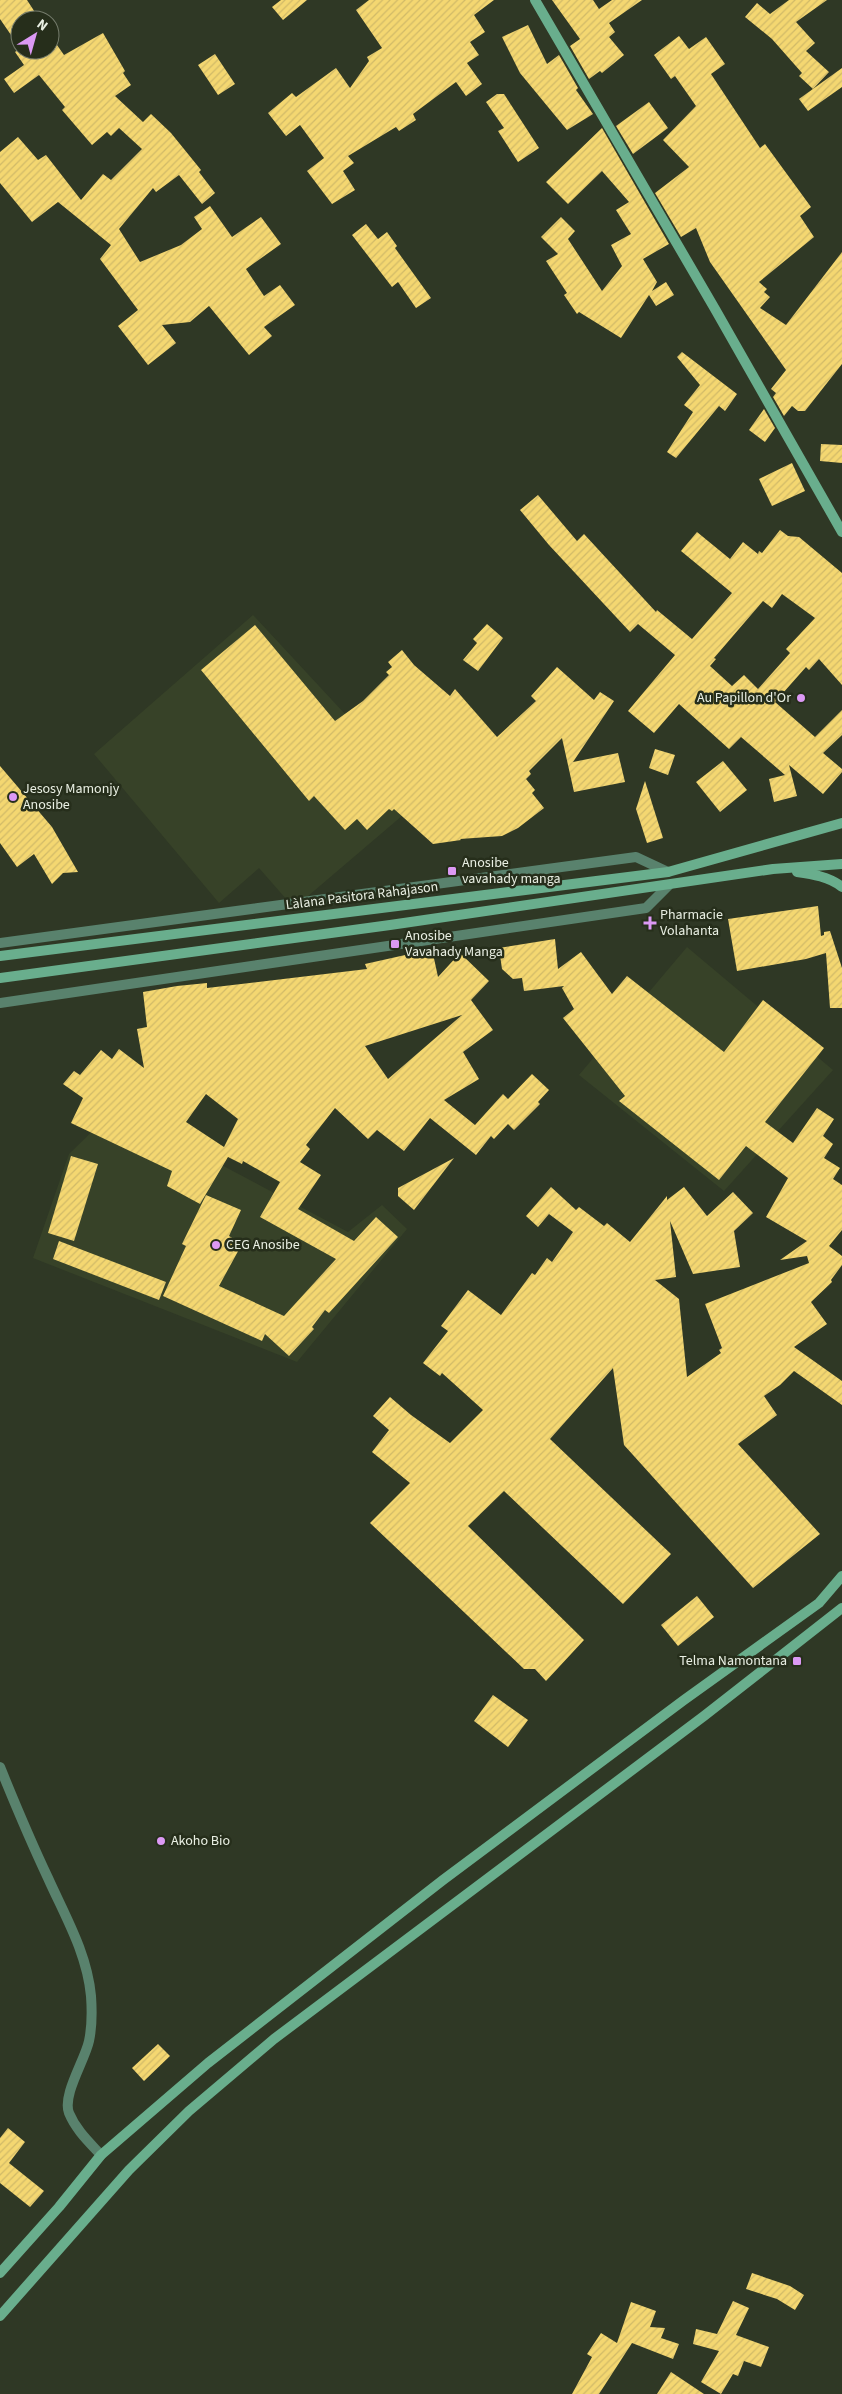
<svg xmlns="http://www.w3.org/2000/svg" width="842" height="2394" font-family="'Source Sans 3',sans-serif">
<style>
.built{fill:#374228}
.building{fill:url(#building-hatch);fill-rule:evenodd}
.lines{fill:none;stroke-linecap:round;stroke-linejoin:round}
.street{stroke:#59826d;stroke-width:10}
.secondary{stroke:#69ae8d;stroke-width:10}
.poi-dot{fill:#dc99f4;stroke:#262e1b;stroke-width:2}
.labels{text-anchor:middle;dominant-baseline:central;stroke-width:5;stroke-linejoin:round;paint-order:stroke}
.poi-label{font-size:14px;fill:#e9efe3;stroke:#262e1b;text-anchor:start}
.street-label{font-size:14px;fill:#e9efe3;stroke:#262e1b}
</style>
<defs>
<pattern id="building-hatch" width="6" height="6" patternUnits="userSpaceOnUse" patternTransform="scale(1.25)"><rect width="6" height="6" fill="#f4d771"/><path d="M-1 1l2-2M0 6l6-6M5 7l2-2" fill="none" stroke="#d1ba68"/></pattern>
</defs>
<rect width="100%" height="100%" fill="#2f3825"/>
<!-- built -->
<g class="built">
<path d="M 253,615 L 423,798 L 294,908 L 259,868 L 219,903 L 94,754 Z"/>
<path d="M 687,947 L 833,1070 L 724,1191 L 579,1075 Z"/>
<path d="M 109,1115 L 129,1116 L 348,1232 L 382,1205 L 407,1229 L 297,1362 L 33,1258 L 69,1154 Z"/>
</g>
<!-- building -->
<g class="building">
<path d="M 0,0 L 27,0 L 40,20 L 20,20 L 20,50 L 50,50 L 50,35 L 64,55 L 103,33 L 125,71 L 123,73 L 131,85 L 115,96 L 143,122 L 151,114 L 171,133 L 201,170 L 199,172 L 215,193 L 202,204 L 179,175 L 156,192 L 153,188 L 119,229 L 140,262 L 181,245 L 202,229 L 194,217 L 210,206 L 232,237 L 261,217 L 281,244 L 246,269 L 264,296 L 280,285 L 295,305 L 264,327 L 272,336 L 249,355 L 209,306 L 190,322 L 162,325 L 176,343 L 148,365 L 118,326 L 138,310 L 100,259 L 111,245 L 58,202 L 32,222 L 0,183 L 0,152 L 18,137 L 38,160 L 46,155 L 81,200 L 103,174 L 111,180 L 142,149 L 119,128 L 111,136 L 107,132 L 92,145 L 62,110 L 65,107 L 39,75 L 14,93 L 4,79 L 24,65 L 15,52 L 20,48 L 0,19 Z"/>
<path d="M 281,0 L 307,0 L 283,20 L 272,7 Z"/>
<path d="M 369,0 L 494,0 L 474,15 L 485,32 L 470,42 L 479,55 L 467,63 L 482,84 L 466,96 L 456,82 L 413,114 L 416,120 L 399,131 L 396,127 L 348,156 L 354,163 L 343,171 L 355,190 L 332,204 L 307,171 L 324,158 L 300,125 L 286,136 L 268,113 L 292,93 L 296,97 L 336,68 L 350,88 L 369,61 L 367,57 L 382,48 L 356,10 Z"/>
<path d="M 552,0 L 593,0 L 599,9 L 612,0 L 642,0 L 609,23 L 615,32 L 609,37 L 624,55 L 602,73 L 600,71 L 589,79 L 570,46 L 580,39 Z"/>
<path d="M 789,0 L 827,0 L 796,22 L 815,43 L 806,51 L 829,72 L 813,89 L 799,76 L 802,73 L 772,39 L 745,17 L 757,3 L 770,14 Z"/>
<path d="M 528,25 L 547,64 L 559,55 L 578,88 L 576,90 L 593,114 L 567,130 L 520,73 L 502,37 Z"/>
<path d="M 679,36 L 689,49 L 706,37 L 725,64 L 711,74 L 760,148 L 765,144 L 811,207 L 800,216 L 814,237 L 759,282 L 767,289 L 764,292 L 770,297 L 760,308 L 786,325 L 842,252 L 842,364 L 805,411 L 798,411 L 792,406 L 784,416 L 773,397 L 776,393 L 771,389 L 786,370 L 710,262 L 696,228 L 681,237 L 655,193 L 689,167 L 663,140 L 696,106 L 675,76 L 671,79 L 654,55 Z"/>
<path d="M 215,54 L 235,84 L 218,95 L 198,65 Z"/>
<path d="M 842,68 L 842,87 L 808,111 L 799,99 Z"/>
<path d="M 497,94 L 504,94 L 539,148 L 518,162 L 498,131 L 504,128 L 486,102 Z"/>
<path d="M 649,102 L 668,128 L 633,154 L 616,126 Z"/>
<path d="M 602,128 L 669,244 L 643,259 L 657,282 L 652,291 L 666,282 L 674,295 L 656,306 L 649,295 L 621,338 L 579,312 L 577,314 L 564,295 L 567,293 L 546,261 L 558,254 L 541,237 L 561,217 L 575,231 L 568,239 L 602,291 L 622,266 L 611,245 L 631,234 L 616,210 L 629,202 L 602,171 L 568,204 L 546,182 Z"/>
<path d="M 366,224 L 378,239 L 387,232 L 397,246 L 395,248 L 431,298 L 416,308 L 398,282 L 392,287 L 352,235 Z"/>
<path d="M 682,352 L 737,394 L 725,411 L 719,406 L 676,458 L 667,452 L 693,412 L 684,405 L 700,385 L 677,357 Z"/>
<path d="M 764,409 L 775,428 L 765,442 L 749,430 Z"/>
<path d="M 821,444 L 842,445 L 842,463 L 820,461 Z"/>
<path d="M 792,463 L 805,491 L 772,506 L 759,479 Z"/>
<path d="M 538,495 L 577,541 L 584,534 L 656,612 L 657,610 L 692,639 L 732,593 L 681,551 L 697,532 L 730,559 L 743,542 L 758,554 L 759,551 L 762,553 L 780,530 L 788,536 L 799,537 L 842,573 L 842,685 L 819,659 L 809,670 L 806,667 L 775,702 L 815,737 L 842,710 L 842,735 L 823,753 L 842,769 L 842,772 L 823,794 L 789,765 L 797,796 L 774,802 L 769,779 L 785,775 L 741,737 L 729,749 L 679,704 L 654,733 L 628,711 L 675,655 L 638,624 L 630,632 L 549,545 L 520,510 ZM 782,594 L 815,618 L 786,649 L 790,653 L 758,689 L 744,675 L 732,686 L 710,666 L 716,659 L 714,658 L 763,601 L 772,608 Z"/>
<path d="M 487,624 L 503,638 L 478,671 L 463,660 L 477,643 L 473,639 Z"/>
<path d="M 255,625 L 335,721 L 363,701 L 389,675 L 386,672 L 392,667 L 388,662 L 402,650 L 414,665 L 450,696 L 455,689 L 497,737 L 536,701 L 531,696 L 557,667 L 594,700 L 600,692 L 614,701 L 573,762 L 618,753 L 625,782 L 574,792 L 562,738 L 529,771 L 531,774 L 526,779 L 535,790 L 532,793 L 544,808 L 518,828 L 502,836 L 460,839 L 461,840 L 433,844 L 394,809 L 392,811 L 389,809 L 367,830 L 357,819 L 345,830 L 314,796 L 309,801 L 201,670 Z"/>
<path d="M 655,749 L 675,755 L 668,775 L 649,768 Z"/>
<path d="M 723,761 L 747,790 L 720,812 L 696,782 Z"/>
<path d="M 0,766 L 52,827 L 78,872 L 63,873 L 52,884 L 34,854 L 17,867 L 0,843 Z"/>
<path d="M 645,781 L 663,838 L 647,843 L 636,809 Z"/>
<path d="M 818,906 L 821,936 L 824,935 L 824,932 L 830,931 L 842,968 L 842,1008 L 830,1008 L 826,953 L 806,959 L 737,971 L 728,919 Z"/>
<path d="M 555,939 L 558,969 L 581,952 L 612,994 L 627,976 L 724,1052 L 763,1000 L 824,1048 L 765,1122 L 793,1143 L 817,1108 L 834,1119 L 823,1136 L 833,1144 L 824,1158 L 840,1168 L 833,1179 L 842,1185 L 842,1230 L 829,1246 L 842,1256 L 842,1265 L 831,1280 L 832,1282 L 811,1302 L 827,1324 L 794,1347 L 842,1381 L 842,1405 L 794,1371 L 780,1385 L 764,1396 L 777,1415 L 738,1444 L 820,1534 L 753,1588 L 624,1445 L 613,1368 L 550,1439 L 671,1554 L 623,1604 L 504,1491 L 468,1526 L 584,1640 L 546,1681 L 535,1669 L 524,1669 L 370,1523 L 410,1483 L 372,1452 L 389,1430 L 373,1416 L 390,1397 L 411,1415 L 450,1443 L 483,1410 L 442,1373 L 440,1376 L 423,1363 L 448,1331 L 441,1326 L 468,1290 L 501,1315 L 532,1273 L 535,1275 L 547,1258 L 552,1262 L 573,1232 L 549,1214 L 538,1227 L 526,1216 L 551,1187 L 576,1210 L 579,1207 L 604,1226 L 607,1223 L 630,1242 L 667,1196 L 667,1200 L 684,1187 L 707,1216 L 733,1192 L 753,1213 L 734,1231 L 740,1267 L 693,1274 L 670,1221 L 676,1277 L 655,1280 L 679,1299 L 687,1377 L 721,1353 L 719,1350 L 722,1348 L 705,1304 L 809,1263 L 807,1256 L 780,1260 L 807,1241 L 766,1217 L 788,1178 L 746,1146 L 719,1180 L 619,1101 L 625,1096 L 563,1018 L 574,1009 L 562,988 L 564,986 L 524,991 L 522,978 L 513,979 L 502,969 L 499,948 Z"/>
<path d="M 432,949 L 438,977 L 460,953 L 489,981 L 471,1000 L 493,1030 L 463,1052 L 479,1079 L 444,1100 L 475,1125 L 503,1094 L 508,1099 L 532,1074 L 549,1090 L 538,1102 L 540,1104 L 514,1130 L 508,1124 L 494,1139 L 491,1136 L 476,1155 L 430,1118 L 404,1151 L 377,1130 L 368,1139 L 335,1108 L 306,1145 L 310,1149 L 300,1162 L 321,1175 L 298,1209 L 354,1241 L 376,1217 L 398,1237 L 329,1313 L 325,1310 L 312,1327 L 314,1329 L 289,1356 L 265,1334 L 262,1341 L 163,1296 L 186,1246 L 182,1244 L 206,1195 L 241,1210 L 229,1236 L 242,1244 L 219,1286 L 284,1316 L 336,1259 L 260,1217 L 280,1182 L 243,1161 L 242,1164 L 228,1157 L 200,1204 L 167,1186 L 172,1171 L 71,1123 L 83,1098 L 63,1084 L 74,1071 L 80,1075 L 101,1050 L 112,1059 L 119,1049 L 144,1068 L 137,1029 L 147,1027 L 143,992 L 177,986 L 207,983 L 207,988 L 367,969 L 365,964 ZM 462,1015 L 388,1079 L 365,1046 ZM 206,1094 L 238,1119 L 224,1147 L 186,1122 Z"/>
<path d="M 71,1156 L 98,1164 L 74,1241 L 48,1233 Z"/>
<path d="M 454,1158 L 414,1210 L 398,1196 L 398,1188 Z"/>
<path d="M 59,1241 L 166,1282 L 159,1300 L 53,1259 Z"/>
<path d="M 697,1596 L 714,1617 L 678,1646 L 661,1625 Z"/>
<path d="M 493,1695 L 528,1720 L 508,1747 L 474,1721 Z"/>
<path d="M 158,2044 L 170,2056 L 144,2081 L 132,2068 Z"/>
<path d="M 8,2128 L 25,2142 L 9,2163 L 44,2191 L 30,2207 L 0,2183 L 0,2138 Z"/>
<path d="M 752,2273 L 790,2286 L 804,2295 L 795,2310 L 777,2299 L 746,2289 Z"/>
<path d="M 733,2301 L 749,2308 L 736,2335 L 769,2347 L 761,2367 L 744,2361 L 738,2376 L 733,2374 L 721,2394 L 701,2382 L 719,2351 L 693,2344 L 696,2329 L 717,2334 Z"/>
<path d="M 631,2302 L 656,2311 L 650,2327 L 665,2328 L 661,2338 L 679,2344 L 673,2359 L 632,2343 L 599,2394 L 572,2394 L 592,2357 L 587,2354 L 601,2333 L 617,2343 Z"/>
<path d="M 671,2372 L 704,2394 L 657,2394 Z"/>
</g>
<g class="lines">
<!-- street -->
<g class="street">
<path d="M 0,943 L 636,857 L 668,872"/>
<path d="M 0,1003 L 646,908 L 669,885"/>
<path d="M 0,1767 C 15,1804 31,1842 48,1878 C 65,1916 87,1953 91,1996 C 92,2010 92,2027 89,2041 C 85,2060 62,2095 69,2113 C 76,2130 89,2142 101,2155"/>
</g>
<!-- secondary -->
<g class="secondary">
<path d="M 535,0 L 715,309 L 842,532"/>
<path d="M 797,872 C 812,874 830,877 842,887"/>
<path d="M 0,956 L 668,872 L 842,823"/>
<path d="M 0,978 L 390,925 L 773,869 L 842,864"/>
<path d="M 0,2273 L 59,2207 L 101,2155 L 208,2063 L 443,1880 L 684,1700 L 819,1603 L 842,1576"/>
<path d="M 0,2316 L 129,2170 L 189,2111 L 274,2039 L 704,1716 L 842,1608"/>
</g>
</g>
<!-- markers -->
<g class="poi-dot">
<circle cx="801" cy="698" r="5"/>
<circle cx="13" cy="797" r="5"/>
<rect x="447" y="866" width="10" height="10" rx="2.5"/>
<path d="M647.5 915.5h5v5h5v5h-5v5h-5v-5h-5v-5h5z"/>
<rect x="390" y="939" width="10" height="10" rx="2.5"/>
<circle cx="216" cy="1245" r="5"/>
<rect x="792" y="1656" width="10" height="10" rx="2.5"/>
<circle cx="161" cy="1841" r="5"/>
</g>
<g class="labels">
<!-- poi labels -->
<g class="poi-label">
<text x="791" y="698" text-anchor="end">Au Papillon d'Or</text>
<text x="23" y="789">Jesosy Mamonjy<tspan x="23" dy="16">Anosibe</tspan></text>
<text x="462" y="863">Anosibe<tspan x="462" dy="16">vavahady manga</tspan></text>
<text x="660" y="915">Pharmacie<tspan x="660" dy="16">Volahanta</tspan></text>
<text x="405" y="936">Anosibe<tspan x="405" dy="16">Vavahady Manga</tspan></text>
<text x="226" y="1245">CEG Anosibe</text>
<text x="787" y="1661" text-anchor="end">Telma Namontana</text>
<text x="171" y="1841">Akoho Bio</text>
</g>
<!-- street labels -->
<g class="street-label">
<text transform="translate(362 896) rotate(-7)">Làlana Pasitora Rahajason</text>
</g>
</g>
<!-- north arrow -->
<g transform="translate(35 35) rotate(37)"><circle r="24" fill="#262e1b" stroke="#747b6b"/>
<path d="M0-4L9 19L0 12L-9 19Z" fill="#dc99f4"/>
<text y="-8" font-size="14" font-weight="bold" text-anchor="middle" fill="#e9efe3">N</text>
</g>
</svg>
